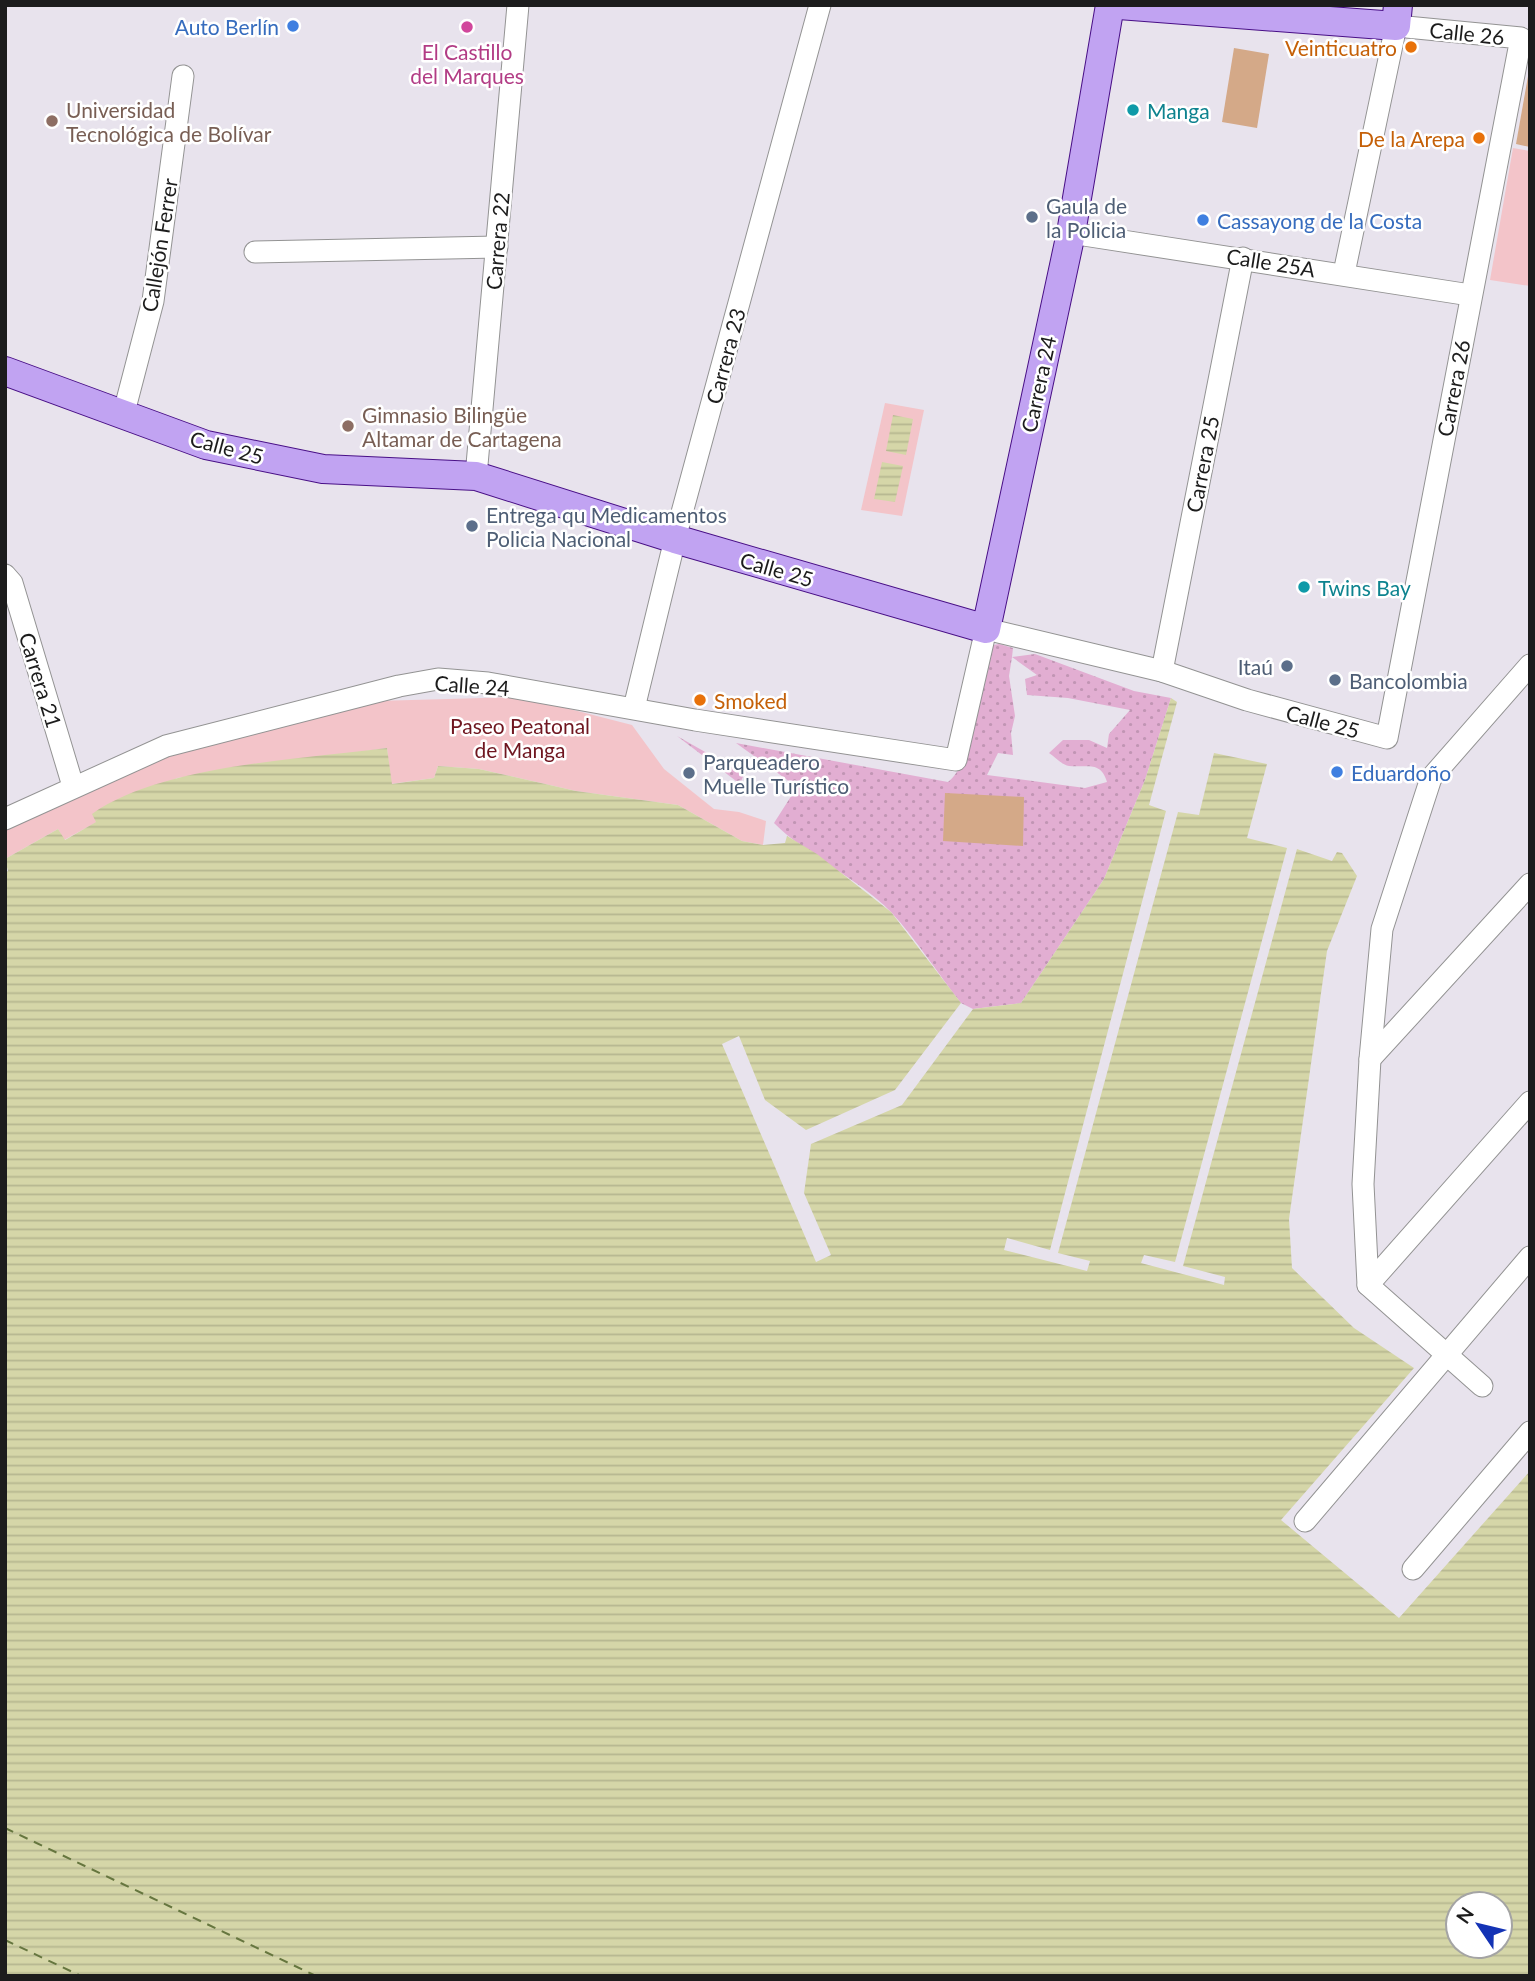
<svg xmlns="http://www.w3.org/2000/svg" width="1535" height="1981" font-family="Lato,sans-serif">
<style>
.grass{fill:url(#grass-dots);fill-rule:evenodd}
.park{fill:#f3c4c9}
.pitch{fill:#d4a988}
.water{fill:url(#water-rules);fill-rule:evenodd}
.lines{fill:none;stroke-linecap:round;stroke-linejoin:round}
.ferry{stroke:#66763f;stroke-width:2;stroke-dasharray:9 7;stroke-linecap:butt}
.minor-casing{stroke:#939393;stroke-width:23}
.major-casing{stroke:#480f86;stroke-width:30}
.minor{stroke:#fff;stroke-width:21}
.major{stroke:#c1a3f2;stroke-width:28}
.shop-dot{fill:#3f7fe0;stroke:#fff;stroke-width:2.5}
.hotel-dot{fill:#d1479c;stroke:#fff;stroke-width:2.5}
.food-dot{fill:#e8710a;stroke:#fff;stroke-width:2.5}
.culture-dot{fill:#0f9aa8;stroke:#fff;stroke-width:2.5}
.education-dot{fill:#8d6e63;stroke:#fff;stroke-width:2.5}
.service-dot{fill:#5c6f8a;stroke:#fff;stroke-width:2.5}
.labels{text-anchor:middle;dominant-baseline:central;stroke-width:5;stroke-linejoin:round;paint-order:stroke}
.shop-label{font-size:21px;fill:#366cbe;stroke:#fff;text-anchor:start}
.street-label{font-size:21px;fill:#1c1c1c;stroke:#fff}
.food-label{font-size:21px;fill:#c56008;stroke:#fff;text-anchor:end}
.hotel-label{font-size:21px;fill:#b23c85;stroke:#fff}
.education-label{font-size:21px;fill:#785e54;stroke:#fff;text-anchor:start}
.culture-label{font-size:21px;fill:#0d838f;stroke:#fff;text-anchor:start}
.service-label{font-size:21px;fill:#4e5e75;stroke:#fff;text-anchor:start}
.park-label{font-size:21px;fill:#6f1620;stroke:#fff}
</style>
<defs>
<pattern id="grass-dots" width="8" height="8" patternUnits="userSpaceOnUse" patternTransform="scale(1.75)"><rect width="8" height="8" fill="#e2aed2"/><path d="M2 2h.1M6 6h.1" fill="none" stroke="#c195b4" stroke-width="1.8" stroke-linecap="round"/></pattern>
<pattern id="water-rules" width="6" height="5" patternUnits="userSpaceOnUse" patternTransform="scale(1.75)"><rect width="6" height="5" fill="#d5d6a8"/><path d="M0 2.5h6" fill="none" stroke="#b6b790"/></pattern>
</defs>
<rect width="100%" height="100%" fill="#e8e3ed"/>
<!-- grass -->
<g class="grass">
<path d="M 999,644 L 1013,648 L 1012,657 L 1035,654 L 1134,691 L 1171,698 L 1145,780 L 1104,879 L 1021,1003 L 973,1009 L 961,1003 C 938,974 917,940 891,912 C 857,877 808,857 774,823 L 797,787 L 736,743 L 948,782 C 975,761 981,681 988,646 ZM 1012,657 L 1037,675 L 1025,679 L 1027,695 L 1068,698 L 1130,710 L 1109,734 L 1107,748 L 1089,740 L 1063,740 L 1049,753 C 1055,757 1062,765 1069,766 C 1086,768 1101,760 1107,782 L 1085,788 L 987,775 L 998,753 L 1013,755 L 1011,733 L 1015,716 L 1009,676 Z"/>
<path d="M 677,736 L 744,774 L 740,784 Z"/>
</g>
<!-- park -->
<g class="park">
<path d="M 1513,148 L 1530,151 L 1530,286 L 1490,280 Z"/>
<path d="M 885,403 L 924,410 L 902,516 L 861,510 Z"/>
<path d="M 523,697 L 632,725 L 664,769 L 714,809 L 739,812 L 766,821 L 763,845 L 742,841 L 678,805 L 576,791 L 479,769 L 438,766 L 434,778 L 391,784 L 387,748 L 177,778 L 64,840 L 58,829 L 5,859 L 5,831 L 64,798 L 220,734 L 376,701 Z"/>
</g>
<!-- pitch -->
<g class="pitch">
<path d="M 1234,48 L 1269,54 L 1257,128 L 1222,122 Z"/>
<path d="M 1530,65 L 1530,147 L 1516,144 Z"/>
<path d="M 945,793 L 1024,797 L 1023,846 L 943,841 Z"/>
</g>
<!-- water -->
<g class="water">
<path d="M 893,415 L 913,419 L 906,455 L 886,451 Z"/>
<path d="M 882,462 L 903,466 L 895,502 L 874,499 Z"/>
<path d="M 1171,698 L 1177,702 L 1149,805 L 1166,811 L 1050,1250 L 1007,1238 L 1004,1250 L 1087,1271 L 1090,1261 L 1058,1253 L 1178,812 L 1199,815 L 1214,753 L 1267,764 L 1247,838 L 1287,848 L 1175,1262 L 1144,1255 L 1141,1263 L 1224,1285 L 1225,1277 L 1183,1266 L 1297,849 L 1332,861 L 1337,852 L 1342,853 L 1357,876 L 1327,951 L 1289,1219 L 1292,1268 L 1354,1328 L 1414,1368 L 1281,1520 L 1399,1618 L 1530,1471 L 1530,1976 L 5,1976 L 5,873 L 8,871 L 5,859 L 58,829 L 65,840 L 96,822 L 92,814 C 161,765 303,759 387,748 L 392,784 L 434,778 L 438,766 L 479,769 L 576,791 L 678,805 L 742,841 L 763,845 L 785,843 L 787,836 L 817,854 L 891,912 L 961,1003 L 895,1090 L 806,1130 L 765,1100 L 739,1036 L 722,1044 L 816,1262 L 831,1255 L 804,1193 L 811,1144 L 902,1105 L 973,1009 L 1021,1003 L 1104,879 L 1145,780 ZM 1458,1904 L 1500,1904 L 1500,1946 L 1458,1946 Z"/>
</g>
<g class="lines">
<!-- ferry -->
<g class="ferry">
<path d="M 5,1828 L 316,1976"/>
<path d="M 5,1940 L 81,1976"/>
</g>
<defs>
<g id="minor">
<path d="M 1071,233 L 1470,295"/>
<path d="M 255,252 L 497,247"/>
<path d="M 124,412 L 153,301 L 183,76"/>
<path d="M 476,476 L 518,5"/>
<path d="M 5,575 L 12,583 L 73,786"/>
<path d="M 1162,671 L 1243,258"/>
<path d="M 634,708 L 677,531 L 820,5"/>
<path d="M 5,819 L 166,746 L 399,686 L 438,679 L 488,683 L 695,720 L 956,760 L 986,629 L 1162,671 L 1247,700 L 1387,738 L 1521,38 L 1396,26 L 1344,273"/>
<path d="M 1370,1059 L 1530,884"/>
<path d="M 1368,1285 L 1530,1102"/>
<path d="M 1482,1386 L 1368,1285 L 1363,1184 L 1370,1059 L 1382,929 L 1431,778 L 1530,665"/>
<path d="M 1305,1521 L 1530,1257"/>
<path d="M 1413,1569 L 1530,1432"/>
</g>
<g id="major">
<path d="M 1119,5 L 1396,26 L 1398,5"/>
<path d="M 5,371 L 206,445 L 323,469 L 476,476 L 675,539 L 986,629 L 1071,233 L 1110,5"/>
</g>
</defs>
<!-- minor casing -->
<use href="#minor" class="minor-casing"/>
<!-- major casing -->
<use href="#major" class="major-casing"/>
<!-- minor -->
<use href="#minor" class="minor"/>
<!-- major -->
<use href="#major" class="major"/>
</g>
<!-- markers -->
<g class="shop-dot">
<circle cx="293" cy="26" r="7"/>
<circle cx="1203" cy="220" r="7"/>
<circle cx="1337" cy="772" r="7"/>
</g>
<circle class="hotel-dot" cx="467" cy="27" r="7"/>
<g class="food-dot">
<circle cx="1411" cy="47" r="7"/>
<circle cx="1479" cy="138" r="7"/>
<circle cx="700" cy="700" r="7"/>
</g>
<g class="culture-dot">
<circle cx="1133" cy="110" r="7"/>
<circle cx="1304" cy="587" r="7"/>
</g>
<g class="education-dot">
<circle cx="52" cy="121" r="7"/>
<circle cx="348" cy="426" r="7"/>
</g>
<g class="service-dot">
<circle cx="1032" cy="217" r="7"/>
<circle cx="472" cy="526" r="7"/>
<circle cx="1287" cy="666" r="7"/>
<circle cx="1335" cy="680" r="7"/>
<circle cx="689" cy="773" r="7"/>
</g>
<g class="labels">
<!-- shop labels -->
<g class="shop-label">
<text x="279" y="26" text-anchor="end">Auto Berlín</text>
<text x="1217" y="220">Cassayong de la Costa</text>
<text x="1351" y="772">Eduardoño</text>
</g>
<!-- street labels -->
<g class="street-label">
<text transform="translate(1467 33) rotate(6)">Calle 26</text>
<text transform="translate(497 241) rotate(-85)">Carrera 22</text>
<text transform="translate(159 245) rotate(-81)">Callejón Ferrer</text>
<text transform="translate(1271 262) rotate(9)">Calle 25A</text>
<text transform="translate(725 356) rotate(-75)">Carrera 23</text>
<text transform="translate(1038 384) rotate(-78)">Carrera 24</text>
<text transform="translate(1453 388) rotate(-79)">Carrera 26</text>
<text transform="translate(227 447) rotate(15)">Calle 25</text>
<text transform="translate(1202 464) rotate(-79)">Carrera 25</text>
<text transform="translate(777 569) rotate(16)">Calle 25</text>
<text transform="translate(41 680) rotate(73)">Carrera 21</text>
<text transform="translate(472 685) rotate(4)">Calle 24</text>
<text transform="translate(1323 721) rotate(15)">Calle 25</text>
</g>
<!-- food labels -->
<g class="food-label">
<text x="1397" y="47">Veinticuatro</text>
<text x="1465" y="138">De la Arepa</text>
<text x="714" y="700" text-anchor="start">Smoked</text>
</g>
<!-- hotel labels -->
<g class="hotel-label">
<text x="467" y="51">El Castillo<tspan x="467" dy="24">del Marques</tspan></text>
</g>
<!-- education labels -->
<g class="education-label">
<text x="66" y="109">Universidad<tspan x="66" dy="24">Tecnológica de Bolívar</tspan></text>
<text x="362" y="414">Gimnasio Bilingüe<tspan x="362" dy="24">Altamar de Cartagena</tspan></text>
</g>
<!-- culture labels -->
<g class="culture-label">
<text x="1147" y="110">Manga</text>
<text x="1318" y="587">Twins Bay</text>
</g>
<!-- service labels -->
<g class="service-label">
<text x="1046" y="205">Gaula de<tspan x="1046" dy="24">la Policia</tspan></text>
<text x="486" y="514">Entrega qu Medicamentos<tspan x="486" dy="24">Policia Nacional</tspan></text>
<text x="1273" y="666" text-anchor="end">Itaú</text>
<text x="1349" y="680">Bancolombia</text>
<text x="703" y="761">Parqueadero<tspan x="703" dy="24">Muelle Turístico</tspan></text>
</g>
<!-- park labels -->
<g class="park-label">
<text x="520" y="725">Paseo Peatonal<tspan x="520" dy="24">de Manga</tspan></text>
</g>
</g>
<!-- border -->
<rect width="1535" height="1981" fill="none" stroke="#1c1c1c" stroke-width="14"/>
<!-- north arrow -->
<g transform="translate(1479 1925) rotate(305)"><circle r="33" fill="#ffffff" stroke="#a4a4a4" stroke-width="2"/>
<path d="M0-5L12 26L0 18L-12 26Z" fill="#1433b5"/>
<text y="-10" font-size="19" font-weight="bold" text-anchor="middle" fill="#1c1c1c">N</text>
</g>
</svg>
